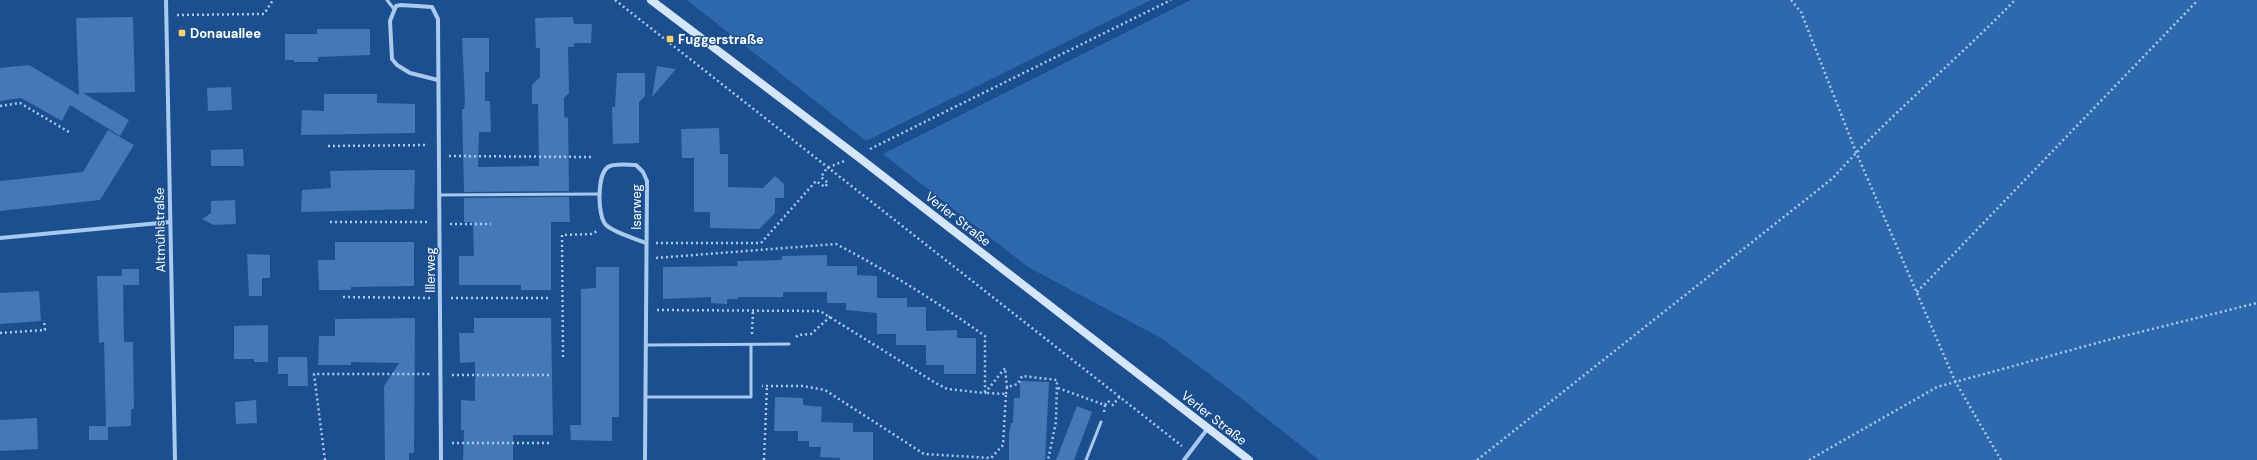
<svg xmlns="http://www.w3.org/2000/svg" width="2257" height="460" font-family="'DM Sans',sans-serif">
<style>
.green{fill:#2e69ad}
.building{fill:#4478b7}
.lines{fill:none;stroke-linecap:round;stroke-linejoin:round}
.path{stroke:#a9c9ee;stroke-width:2.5;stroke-dasharray:2 3;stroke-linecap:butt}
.lane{stroke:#a9c9ee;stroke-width:3}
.street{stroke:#a9c9ee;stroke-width:4}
.secondary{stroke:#d6e6fa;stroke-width:8}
.poi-dot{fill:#ffd166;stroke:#1b4f8f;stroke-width:1.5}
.labels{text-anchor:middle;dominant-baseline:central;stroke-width:3;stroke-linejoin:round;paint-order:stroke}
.poi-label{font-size:13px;font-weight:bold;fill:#fff;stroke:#1b4f8f;text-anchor:start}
.street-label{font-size:13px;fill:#fff;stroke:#1b4f8f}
</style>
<rect width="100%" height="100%" fill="#1b4f8f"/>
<!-- green -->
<g class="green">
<path d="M 687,0 L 1151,0 L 866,141 Z"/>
<path d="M 1191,0 L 2257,0 L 2257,460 L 1319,460 L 1232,391 L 1161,338 L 1028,267 L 883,154 Z"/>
</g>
<!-- building -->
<g class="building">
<path d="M 133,17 L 135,92 L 83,93 L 129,120 L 120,136 L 70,105 L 62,121 L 21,98 L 0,101 L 0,68 L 29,65 L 79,95 L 76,18 Z"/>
<path d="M 573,17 L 574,24 L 592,24 L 591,43 L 574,43 L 574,47 L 568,47 L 569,93 L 564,98 L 564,117 L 568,118 L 569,191 L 464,192 L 462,109 L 464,109 L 465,101 L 462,38 L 489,38 L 489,72 L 485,72 L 485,101 L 490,101 L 491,132 L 479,132 L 478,167 L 539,166 L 538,104 L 532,104 L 532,85 L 540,77 L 540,48 L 536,48 L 535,18 Z"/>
<path d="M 317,29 L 370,29 L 370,55 L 318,57 L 318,62 L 294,62 L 294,60 L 285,60 L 285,34 L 317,34 Z"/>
<path d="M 657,66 L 676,69 L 652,97 Z"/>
<path d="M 617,73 L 645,73 L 645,96 L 639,102 L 639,143 L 613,144 L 612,107 L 615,107 Z"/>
<path d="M 231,87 L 232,110 L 208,111 L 207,88 Z"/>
<path d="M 324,94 L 377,94 L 377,103 L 415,104 L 415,133 L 301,135 L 302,110 L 324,111 Z"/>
<path d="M 719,128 L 720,154 L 728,154 L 728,187 L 763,188 L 775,176 L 784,184 L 784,198 L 775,198 L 775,213 L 759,229 L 710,228 L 710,212 L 694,212 L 694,158 L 682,158 L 681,129 Z"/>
<path d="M 108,130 L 134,145 L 100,200 L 0,211 L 0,181 L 83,172 Z"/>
<path d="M 243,149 L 244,166 L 211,166 L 211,150 Z"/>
<path d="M 378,170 L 415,170 L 414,209 L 301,212 L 302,190 L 331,188 L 330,171 Z"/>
<path d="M 569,197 L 570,222 L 551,222 L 551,290 L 521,290 L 521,285 L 459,285 L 459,256 L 474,256 L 473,222 L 464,222 L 464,198 Z"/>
<path d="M 235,200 L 236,224 L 214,225 L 202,219 L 211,213 L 211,201 Z"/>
<path d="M 335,242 L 414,242 L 414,286 L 351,287 L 351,290 L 319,290 L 318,260 L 335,260 Z"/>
<path d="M 247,254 L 270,255 L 270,278 L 262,278 L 262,296 L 249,296 Z"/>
<path d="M 827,255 L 827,266 L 857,266 L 857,275 L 877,276 L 877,298 L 907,298 L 907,307 L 926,307 L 926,331 L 957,330 L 957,338 L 976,338 L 976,374 L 944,374 L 944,365 L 926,365 L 926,345 L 896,345 L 896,334 L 877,334 L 877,313 L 846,310 L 846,303 L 827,303 L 827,292 L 783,292 L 783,297 L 738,297 L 738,299 L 727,299 L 727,304 L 711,303 L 711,297 L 663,299 L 663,267 L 738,266 L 737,261 L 782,260 L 782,256 Z"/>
<path d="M 596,267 L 619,267 L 619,417 L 612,417 L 612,441 L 571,440 L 570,425 L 581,425 L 581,289 L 596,288 Z"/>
<path d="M 122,269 L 139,269 L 139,285 L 123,285 L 124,342 L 133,342 L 134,409 L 131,409 L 131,426 L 108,427 L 108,440 L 89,440 L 89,426 L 106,426 L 104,342 L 99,343 L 97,276 L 122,276 Z"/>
<path d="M 39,291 L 41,321 L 0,324 L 0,293 Z"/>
<path d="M 415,318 L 414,453 L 409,453 L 409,460 L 385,460 L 384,386 L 399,363 L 351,362 L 351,365 L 318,365 L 319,336 L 335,336 L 335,319 Z"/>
<path d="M 474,318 L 551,318 L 553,435 L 513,435 L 513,460 L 463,460 L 464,430 L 461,430 L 461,400 L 475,401 L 475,362 L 460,363 L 459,333 L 474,333 Z"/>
<path d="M 268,325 L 268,362 L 254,362 L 254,359 L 234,359 L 234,326 Z"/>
<path d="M 278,357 L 307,357 L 308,386 L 288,386 L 288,374 L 278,374 Z"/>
<path d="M 1020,381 L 1049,382 L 1045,460 L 1009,460 L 1009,434 L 1011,423 L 1013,423 L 1014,398 L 1020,398 Z"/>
<path d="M 775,397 L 803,398 L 803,405 L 822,407 L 821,422 L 853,423 L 853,432 L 873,432 L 873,460 L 840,460 L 840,458 L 820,457 L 821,447 L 809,447 L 809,441 L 798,441 L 798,431 L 774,431 Z"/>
<path d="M 256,400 L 257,423 L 236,424 L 235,402 Z"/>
<path d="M 1077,406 L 1092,412 L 1074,460 L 1056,460 Z"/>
<path d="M 37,418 L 38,449 L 0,451 L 0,420 Z"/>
</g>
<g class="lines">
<!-- path -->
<g class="path">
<path d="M 615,0 L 1182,446"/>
<path d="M 1791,0 L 1801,12 L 1856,152 L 1955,381 L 2001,460"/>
<path d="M 177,15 L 264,14 L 273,0"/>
<path d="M 0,106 L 20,103 L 69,132"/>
<path d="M 328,146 L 428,145"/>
<path d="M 870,149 L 1171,0"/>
<path d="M 449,156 L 591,157"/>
<path d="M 330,222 L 429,222"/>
<path d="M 450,224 L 491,224"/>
<path d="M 656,243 L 761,243 L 816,181 L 825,187 L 828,183 L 821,177 L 827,168 L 844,161"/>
<path d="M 656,258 L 836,244 C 888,271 937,302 985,336 L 985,393 L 1006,394 L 1003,445 L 991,458 L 924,454 L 825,390 L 803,386 L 762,386"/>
<path d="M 1917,292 L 2198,0"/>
<path d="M 343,297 L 430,298"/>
<path d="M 451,298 L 550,298"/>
<path d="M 657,310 L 820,311 L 934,382 L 947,389 L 985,393 L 1005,368 L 1007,387"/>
<path d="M 0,333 L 45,330 L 44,320"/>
<path d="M 752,334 L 753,310"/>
<path d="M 796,337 L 798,335 L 811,334 L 831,316"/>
<path d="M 563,357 L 562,235 L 592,234 L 597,231"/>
<path d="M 452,375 L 551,375"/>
<path d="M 1058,388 L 1105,405 L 1104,413"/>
<path d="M 1006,394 L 1007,387 L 1018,384 L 1022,376 L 1057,380 L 1056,422 L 1048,460"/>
<path d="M 1105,405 L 1108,401 L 1113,405 L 1120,396"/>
<path d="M 452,443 L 551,443"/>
<path d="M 325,460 L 314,374 L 431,374"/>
<path d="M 764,460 L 767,386"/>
<path d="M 1477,460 L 1833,178 C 1889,115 1956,61 2015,0"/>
<path d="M 1809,460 L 1937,387 L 2104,341 L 2257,303"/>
</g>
<!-- lane -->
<g class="lane">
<path d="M 387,0 L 394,9"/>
<path d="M 439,195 L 600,194"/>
<path d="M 646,345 L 789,344"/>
<path d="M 646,397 L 751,397 L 751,345"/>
<path d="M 1086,460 L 1101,422"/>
</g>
<!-- street -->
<g class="street">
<path d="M 166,0 L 175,460"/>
<path d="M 438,80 L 410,73 L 397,65 L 392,59 L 390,21 L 396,6 L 401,5 L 432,7 L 438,19 L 441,460"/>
<path d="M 0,238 L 170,222"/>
<path d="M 645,460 L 647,181 L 643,172 L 636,165 C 628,165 614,163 608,167 C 597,174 597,216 606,225 C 613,232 636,239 646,243"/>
<path d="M 1184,460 L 1208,428"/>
</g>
<!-- secondary -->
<path class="secondary" d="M 651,0 L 857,156 L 1249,460"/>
</g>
<!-- markers -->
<g class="poi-dot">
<rect x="178" y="29" width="8" height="8" rx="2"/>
<rect x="666" y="35" width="8" height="8" rx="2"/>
</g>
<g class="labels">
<!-- poi labels -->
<g class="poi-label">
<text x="190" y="33">Donauallee</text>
<text x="678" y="39">Fuggerstraße</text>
</g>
<!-- street labels -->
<g class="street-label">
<text transform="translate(636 207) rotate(-90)">Isarweg</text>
<text transform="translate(958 219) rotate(38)">Verler Straße</text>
<text transform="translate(160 230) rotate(-91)">Altmühlstraße</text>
<text transform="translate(430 270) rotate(-90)">Illerweg</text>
<text transform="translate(1214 418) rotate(38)">Verler Straße</text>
</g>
</g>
</svg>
